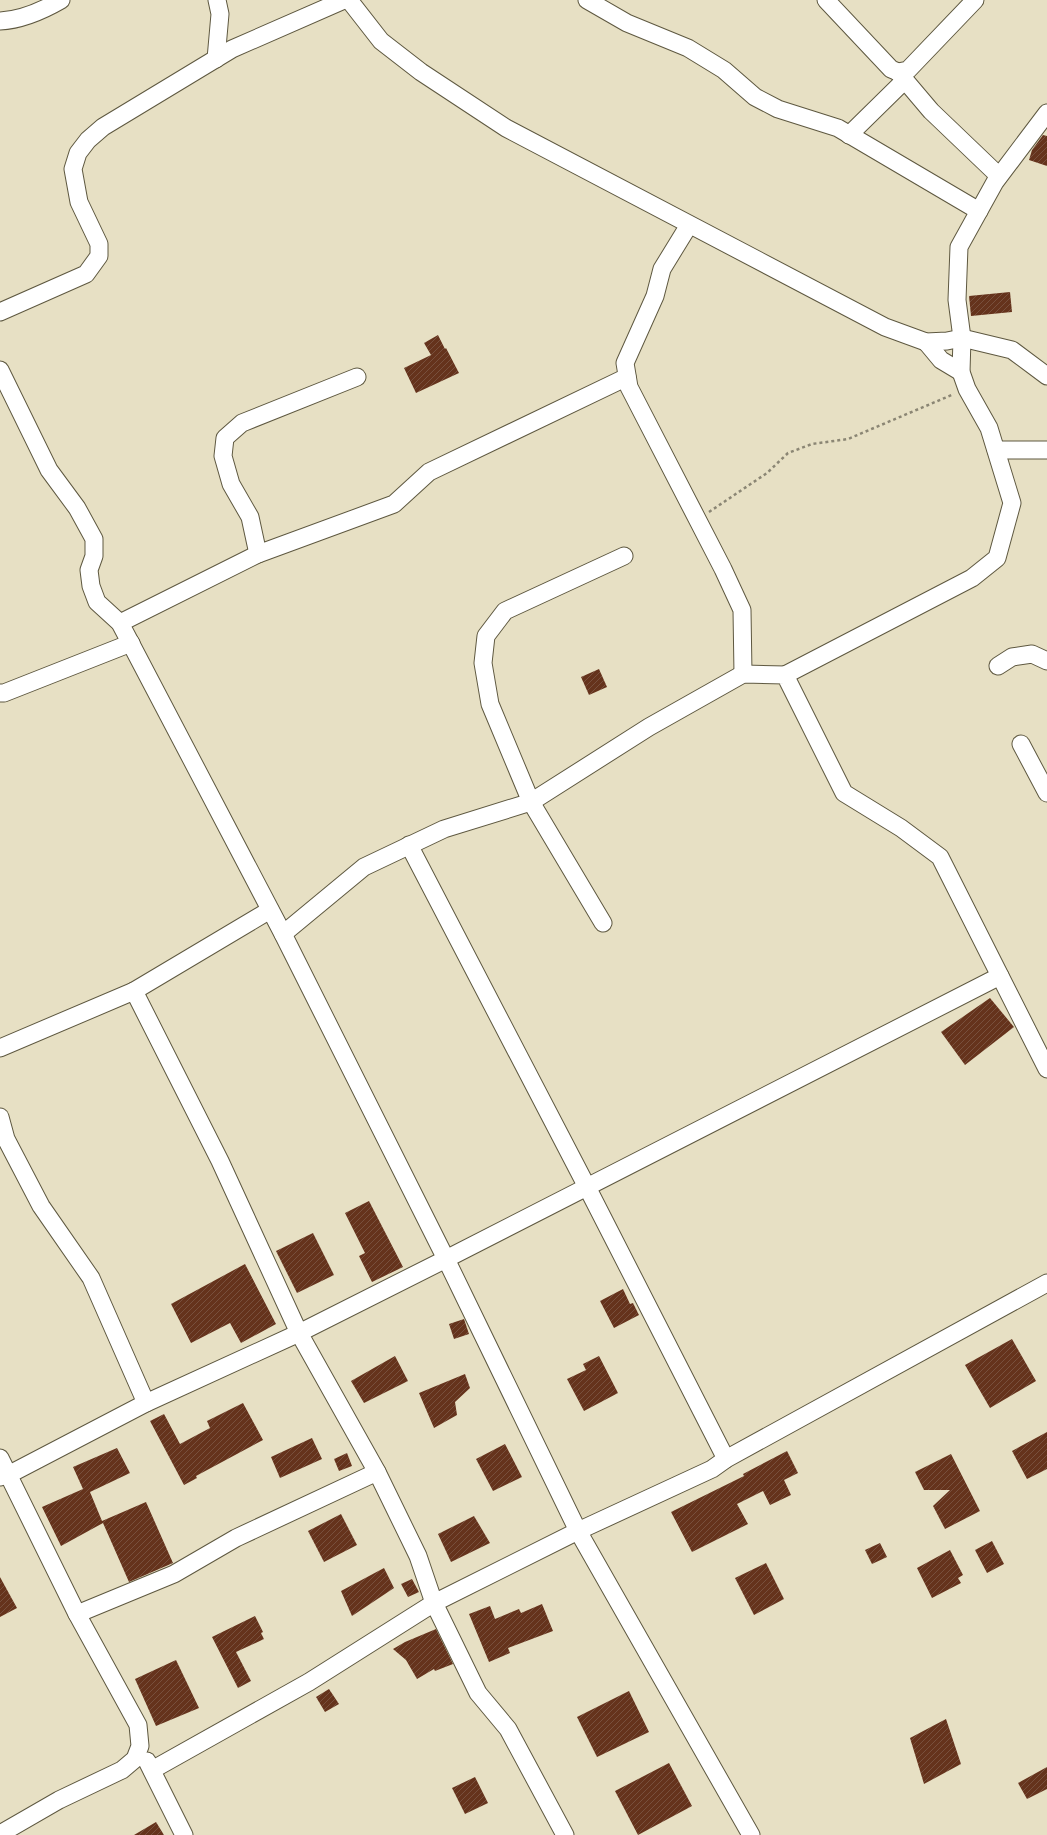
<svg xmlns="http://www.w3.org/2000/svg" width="1047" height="1835" font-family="Ubuntu,sans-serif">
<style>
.building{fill:url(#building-hatch)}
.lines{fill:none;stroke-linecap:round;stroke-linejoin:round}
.minor-casing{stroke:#5e5840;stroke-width:19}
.path{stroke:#8b8674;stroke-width:2.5;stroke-dasharray:3 3;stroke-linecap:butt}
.minor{stroke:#fff;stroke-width:17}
</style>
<defs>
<pattern id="building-hatch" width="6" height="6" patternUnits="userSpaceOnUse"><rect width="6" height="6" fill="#65331c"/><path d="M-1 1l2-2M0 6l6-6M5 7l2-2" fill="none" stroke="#78503d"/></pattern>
</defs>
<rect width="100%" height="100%" fill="#e7e0c4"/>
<!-- building -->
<g class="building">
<path d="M 1043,135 L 1047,136 L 1047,166 L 1029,160 L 1032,150 Z"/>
<path d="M 1010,292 L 1012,312 L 971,316 L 969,296 Z"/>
<path d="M 438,335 L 445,349 L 446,348 L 459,373 L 416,393 L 404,368 L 431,355 L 424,343 Z"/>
<path d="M 599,669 L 607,687 L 589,695 L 581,677 Z"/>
<path d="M 990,998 L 1014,1027 L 965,1065 L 941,1032 Z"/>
<path d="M 369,1201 L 403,1267 L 372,1282 L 359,1256 L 365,1253 L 345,1213 Z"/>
<path d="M 313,1233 L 334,1275 L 297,1293 L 276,1251 Z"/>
<path d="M 245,1264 L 276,1324 L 241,1343 L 230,1323 L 191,1343 L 171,1304 Z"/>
<path d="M 623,1289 L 630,1304 L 633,1303 L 639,1315 L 614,1328 L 600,1301 Z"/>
<path d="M 464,1319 L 469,1334 L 454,1339 L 449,1324 Z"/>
<path d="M 1012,1339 L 1036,1381 L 990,1408 L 965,1365 Z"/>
<path d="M 395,1356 L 408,1381 L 364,1403 L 351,1381 Z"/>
<path d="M 599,1356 L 618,1393 L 584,1411 L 567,1379 L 586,1370 L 583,1364 Z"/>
<path d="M 465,1374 L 470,1388 L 455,1402 L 457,1415 L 434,1428 L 419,1393 Z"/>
<path d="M 243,1403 L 263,1440 L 196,1476 L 197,1478 L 184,1485 L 150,1421 L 164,1414 L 180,1444 L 210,1428 L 207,1421 Z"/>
<path d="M 1047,1432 L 1047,1469 L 1027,1479 L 1012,1451 Z"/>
<path d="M 312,1438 L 322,1459 L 280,1478 L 271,1457 Z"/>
<path d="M 505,1444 L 522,1477 L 493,1491 L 476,1459 Z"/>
<path d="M 117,1448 L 130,1473 L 90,1492 L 102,1521 L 146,1502 L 173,1563 L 129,1582 L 103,1523 L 61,1546 L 42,1507 L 83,1489 L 73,1467 Z"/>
<path d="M 787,1451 L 798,1473 L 784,1480 L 791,1495 L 770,1505 L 763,1491 L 737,1504 L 748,1524 L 692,1552 L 671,1512 L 744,1476 L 743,1474 Z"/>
<path d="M 347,1453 L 352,1466 L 339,1471 L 334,1459 Z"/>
<path d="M 951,1454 L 980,1511 L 945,1529 L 933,1506 L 950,1490 L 924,1490 L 915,1472 Z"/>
<path d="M 341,1514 L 357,1545 L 324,1562 L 308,1531 Z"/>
<path d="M 474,1516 L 490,1543 L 451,1562 L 438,1534 Z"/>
<path d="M 992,1541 L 1004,1564 L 987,1573 L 975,1550 Z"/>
<path d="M 880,1543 L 887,1557 L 872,1564 L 865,1550 Z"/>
<path d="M 950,1550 L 963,1575 L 958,1578 L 961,1583 L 932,1598 L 917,1568 Z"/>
<path d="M 766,1563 L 784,1599 L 754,1615 L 735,1578 Z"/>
<path d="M 384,1568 L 394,1588 L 352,1616 L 341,1591 Z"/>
<path d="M 0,1577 L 17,1608 L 0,1617 Z"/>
<path d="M 412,1579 L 419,1592 L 408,1597 L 401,1584 Z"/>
<path d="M 542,1604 L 553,1631 L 508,1648 L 510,1653 L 489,1662 L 469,1614 L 490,1606 L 495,1619 L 519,1609 L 521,1613 Z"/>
<path d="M 255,1616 L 263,1632 L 261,1633 L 264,1639 L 236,1652 L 251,1681 L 238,1688 L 212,1637 Z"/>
<path d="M 436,1629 L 453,1664 L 435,1671 L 434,1669 L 417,1679 L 406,1660 L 393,1649 L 405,1642 Z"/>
<path d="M 176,1660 L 199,1708 L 156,1726 L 135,1679 Z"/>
<path d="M 329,1689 L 339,1704 L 325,1712 L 316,1697 Z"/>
<path d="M 629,1691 L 649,1732 L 597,1757 L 577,1717 Z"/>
<path d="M 946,1719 L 961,1764 L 924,1784 L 910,1738 Z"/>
<path d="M 669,1763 L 692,1806 L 638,1835 L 615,1791 Z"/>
<path d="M 1047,1767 L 1047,1789 L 1027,1799 L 1018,1783 Z"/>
<path d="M 475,1777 L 488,1803 L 465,1814 L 452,1788 Z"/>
<path d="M 156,1822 L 164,1835 L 134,1835 Z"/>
</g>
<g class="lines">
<defs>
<g id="minor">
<path d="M 349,0 L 381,41 L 421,72 L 506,128 L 885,327 L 926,342 L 947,341 L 962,338 L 1012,350 L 1047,376"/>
<path d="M 587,0 L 627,23 L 688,48 L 724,70 L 755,97 L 778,109 L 838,128 L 979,211"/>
<path d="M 826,0 L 891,69 L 898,72 L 908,70 L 975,0"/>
<path d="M 0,21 C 22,20 42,11 61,0"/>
<path d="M 216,59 L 220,14 L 217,0"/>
<path d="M 898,72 L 931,111 L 999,176"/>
<path d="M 849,135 L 905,80"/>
<path d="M 689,225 L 662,269 L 655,296 L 625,363 L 629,387 L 723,569 L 742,610 L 743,674"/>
<path d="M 0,312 L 86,274 L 99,256 L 99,244 L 79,202 L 73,169 L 78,153 L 88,140 L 103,127 L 232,49 L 344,0"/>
<path d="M 926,342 L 941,360 L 961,372"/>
<path d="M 0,370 L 49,470 L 77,508 L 94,539 L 94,556 L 89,570 L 91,586 L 97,602 L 120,623 L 283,934 L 446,1259 L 578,1531 L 751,1835"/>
<path d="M 996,450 L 1047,450"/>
<path d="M 258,554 L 250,517 L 231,484 L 223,456 L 225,438 L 242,423 L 357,377"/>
<path d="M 120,623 L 258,554 L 394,504 L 429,472 L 627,377"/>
<path d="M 998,666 L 1012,657 L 1032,654 L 1047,661"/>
<path d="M 785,675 L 972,578 L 997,558 L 1012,503 L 989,428 L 967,389 L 961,372 L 962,338 L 957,300 L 959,247 L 995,182 L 1047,113"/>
<path d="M 0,693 L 4,693 L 131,643"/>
<path d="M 1021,744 L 1047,793"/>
<path d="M 409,845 L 587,1187 L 726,1459"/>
<path d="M 603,923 L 531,802 L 490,704 L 483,663 L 486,636 L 505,611 L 624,556"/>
<path d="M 283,934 L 364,867 L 444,829 L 531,802 L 649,727 L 743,674 L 785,675 L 844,793 L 901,828 L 940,857 L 1047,1069"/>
<path d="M 134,991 L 270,910"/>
<path d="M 0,1048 L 134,991 L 220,1161 L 299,1333 L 377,1472 L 418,1556 L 434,1603 L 578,1531 L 712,1469 L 726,1459 L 1047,1283"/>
<path d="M 0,1117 L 6,1139 L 41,1206 L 91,1278 L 146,1403"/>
<path d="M 0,1458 L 77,1614 L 138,1725 L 140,1746 L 135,1759 L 122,1770 L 59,1800 L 0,1834"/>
<path d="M 0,1477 L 8,1475 L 146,1403 L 299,1333 L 446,1259 L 1000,976"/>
<path d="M 77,1614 L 174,1574 L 236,1538 L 377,1472"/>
<path d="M 147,1761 L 184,1835"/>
<path d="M 152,1770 L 309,1682 L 434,1603 L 478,1693 L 508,1729 L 565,1835"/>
</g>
</defs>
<!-- minor casing -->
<use href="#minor" class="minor-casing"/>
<!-- path -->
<path class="path" d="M 709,512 L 767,473 L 788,453 L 812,444 L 848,439 L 954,394"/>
<!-- minor -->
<use href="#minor" class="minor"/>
</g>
</svg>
